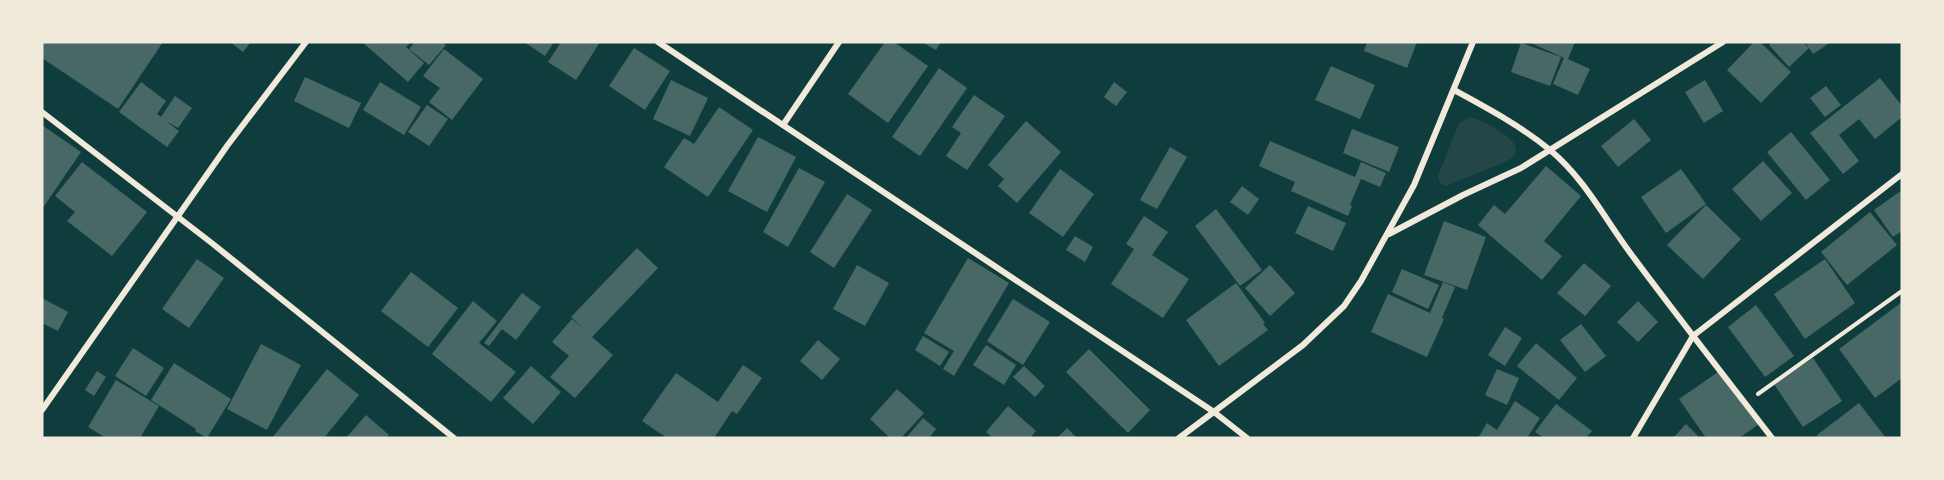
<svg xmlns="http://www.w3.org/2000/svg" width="1944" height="480" font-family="Jost,sans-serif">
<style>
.green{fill:#244646}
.building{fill:#486865}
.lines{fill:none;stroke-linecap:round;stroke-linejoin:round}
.path{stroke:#f1e9da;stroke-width:4}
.minor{stroke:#f1e9da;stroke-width:6}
</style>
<rect width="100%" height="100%" fill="#0f3d3e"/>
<!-- green -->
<path class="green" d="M 1470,117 C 1480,119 1518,138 1516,150 C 1516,156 1511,159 1507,161 L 1446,186 L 1440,183 L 1438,176 L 1440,171 L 1459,123 Z"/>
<!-- building -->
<g class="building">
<path d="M 42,42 L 163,42 L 118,109 L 42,58 Z"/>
<path d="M 230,42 L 251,42 L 243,52 Z"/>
<path d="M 362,42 L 411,42 L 406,47 L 424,63 L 408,82 Z"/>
<path d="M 415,42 L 442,42 L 446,45 L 429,65 L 409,49 Z"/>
<path d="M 524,42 L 554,42 L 545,56 Z"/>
<path d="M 561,42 L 600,42 L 576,80 L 548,62 Z"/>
<path d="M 885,42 L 894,42 L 928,66 L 888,123 L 848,94 Z"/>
<path d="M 922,42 L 941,42 L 936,50 Z"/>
<path d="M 1367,42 L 1417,42 L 1407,68 L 1364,51 Z"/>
<path d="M 1529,42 L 1575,42 L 1568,59 L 1590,69 L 1578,95 L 1553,84 L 1564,58 Z"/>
<path d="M 1754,42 L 1760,42 L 1791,72 L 1761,103 L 1727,70 Z"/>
<path d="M 1773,42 L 1803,42 L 1809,48 L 1789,67 L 1769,45 Z"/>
<path d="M 1805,42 L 1831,42 L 1813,54 Z"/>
<path d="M 1521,43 L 1561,57 L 1550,86 L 1511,72 Z"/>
<path d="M 634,48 L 670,71 L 645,110 L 609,86 Z"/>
<path d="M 444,49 L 483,79 L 452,120 L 429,102 L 440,88 L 423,76 Z"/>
<path d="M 1331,66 L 1375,85 L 1360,119 L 1315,100 Z"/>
<path d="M 939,68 L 967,88 L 920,156 L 892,137 Z"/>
<path d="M 305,77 L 361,103 L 349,128 L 294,101 Z"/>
<path d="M 1880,78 L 1902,106 L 1902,117 L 1875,139 L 1859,119 L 1839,135 L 1859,161 L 1843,174 L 1810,133 Z"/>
<path d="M 671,80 L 708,98 L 690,136 L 653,119 Z"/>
<path d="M 1705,80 L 1723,111 L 1704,123 L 1685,92 Z"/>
<path d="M 141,82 L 166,101 L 157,114 L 161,117 L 175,96 L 192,108 L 178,128 L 166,121 L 179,131 L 167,147 L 119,112 Z"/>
<path d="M 380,82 L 421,107 L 404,135 L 363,110 Z"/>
<path d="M 1114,82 L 1127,92 L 1116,106 L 1104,97 Z"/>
<path d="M 1826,86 L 1841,105 L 1825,117 L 1810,98 Z"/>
<path d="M 974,95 L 1005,116 L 967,170 L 946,156 L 961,133 L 952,127 Z"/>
<path d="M 427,105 L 448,119 L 429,146 L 408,132 Z"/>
<path d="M 719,107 L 753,130 L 708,197 L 664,167 L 684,138 L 694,144 Z"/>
<path d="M 1634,119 L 1651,140 L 1618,167 L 1601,146 Z"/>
<path d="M 1026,121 L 1061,152 L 1017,203 L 998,186 L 1004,179 L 988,165 Z"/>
<path d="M 42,125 L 81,152 L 42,209 Z"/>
<path d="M 1352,129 L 1399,147 L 1389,172 L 1343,153 Z"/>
<path d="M 1791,132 L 1830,180 L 1806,200 L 1767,152 Z"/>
<path d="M 758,137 L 796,157 L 767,212 L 728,191 Z"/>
<path d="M 1270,141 L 1355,177 L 1361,162 L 1386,173 L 1380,187 L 1361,179 L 1350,205 L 1352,206 L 1348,216 L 1291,191 L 1295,182 L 1259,166 Z"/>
<path d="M 1170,147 L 1187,157 L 1157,209 L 1140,200 Z"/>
<path d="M 1763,161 L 1792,193 L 1761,221 L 1732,189 Z"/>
<path d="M 82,162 L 147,212 L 112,256 L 67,221 L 75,212 L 55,196 Z"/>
<path d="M 1546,166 L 1581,196 L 1544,241 L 1562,256 L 1542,280 L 1478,225 L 1494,205 L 1505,214 Z"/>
<path d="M 799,168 L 825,182 L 788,247 L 763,232 Z"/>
<path d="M 1060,169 L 1094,194 L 1063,237 L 1029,213 Z"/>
<path d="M 1681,169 L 1706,204 L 1666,233 L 1641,197 Z"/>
<path d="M 1242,186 L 1259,199 L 1248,215 L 1230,202 Z"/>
<path d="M 1902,190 L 1902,231 L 1893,237 L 1874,210 Z"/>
<path d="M 847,194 L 872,210 L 834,268 L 810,252 Z"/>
<path d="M 1706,205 L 1741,239 L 1703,279 L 1667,245 Z"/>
<path d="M 1308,206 L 1346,223 L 1333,251 L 1295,233 Z"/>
<path d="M 1216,209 L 1262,270 L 1240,286 L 1195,226 Z"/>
<path d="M 1870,212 L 1897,245 L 1847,285 L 1821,252 Z"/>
<path d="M 1144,216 L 1168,232 L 1152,255 L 1189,279 L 1163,318 L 1111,284 L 1134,249 L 1126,244 Z"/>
<path d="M 1444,221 L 1486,237 L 1467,290 L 1424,275 Z"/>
<path d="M 1075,236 L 1093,247 L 1085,262 L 1066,250 Z"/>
<path d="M 637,248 L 658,268 L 592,337 L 613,355 L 575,398 L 550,377 L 569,356 L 552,342 L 572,319 L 585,330 L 571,317 Z"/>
<path d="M 968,258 L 1009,283 L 954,376 L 943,369 L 954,351 L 924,333 Z"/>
<path d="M 197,259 L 224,278 L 189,328 L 162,309 Z"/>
<path d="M 1825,259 L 1855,303 L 1805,339 L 1774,294 Z"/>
<path d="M 1584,263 L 1611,286 L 1585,316 L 1557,293 Z"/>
<path d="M 857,265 L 889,283 L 865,326 L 833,309 Z"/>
<path d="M 1270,265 L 1295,293 L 1270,316 L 1245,288 Z"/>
<path d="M 1402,269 L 1439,285 L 1428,309 L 1392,292 Z"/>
<path d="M 411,272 L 458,308 L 428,347 L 381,311 Z"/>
<path d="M 1443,282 L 1455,287 L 1442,318 L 1444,319 L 1427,357 L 1371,332 L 1388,294 L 1430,313 Z"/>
<path d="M 1236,283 L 1265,323 L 1263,324 L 1268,330 L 1219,366 L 1186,320 Z"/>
<path d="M 522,293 L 541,307 L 516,340 L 502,329 L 489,346 L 484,343 Z"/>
<path d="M 42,298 L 68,312 L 58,331 L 42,323 Z"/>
<path d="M 1013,299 L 1050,322 L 1023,365 L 987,341 Z"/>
<path d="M 473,301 L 497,321 L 479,343 L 516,372 L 491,402 L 432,354 Z"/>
<path d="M 1638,301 L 1658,322 L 1638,342 L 1617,322 Z"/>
<path d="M 1902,302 L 1902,378 L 1875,398 L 1839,349 Z"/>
<path d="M 1756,305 L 1794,356 L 1765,377 L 1728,327 Z"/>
<path d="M 1581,324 L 1606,356 L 1585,372 L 1560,340 Z"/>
<path d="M 1505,327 L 1522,338 L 1505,366 L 1488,355 Z"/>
<path d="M 923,336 L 949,352 L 940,366 L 915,350 Z"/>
<path d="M 818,340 L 840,359 L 822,380 L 800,361 Z"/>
<path d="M 1536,343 L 1577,378 L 1559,400 L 1517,366 Z"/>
<path d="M 261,344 L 301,365 L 267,430 L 227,409 Z"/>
<path d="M 986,345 L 1016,365 L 1004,385 L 973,365 Z"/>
<path d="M 133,348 L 164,368 L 146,396 L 115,376 Z"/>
<path d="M 1089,349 L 1150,410 L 1128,433 L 1066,372 Z"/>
<path d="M 1813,358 L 1842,401 L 1803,427 L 1774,384 Z"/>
<path d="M 174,363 L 231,399 L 207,438 L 195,431 L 196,429 L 151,400 Z"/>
<path d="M 743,365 L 762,378 L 737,414 L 732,411 L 714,438 L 667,438 L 642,421 L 676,373 L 718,402 Z"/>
<path d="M 531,366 L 561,392 L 533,424 L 503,398 Z"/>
<path d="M 1024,366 L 1045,386 L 1035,397 L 1013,377 Z"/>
<path d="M 327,369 L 359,395 L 324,438 L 272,438 Z"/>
<path d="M 1497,369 L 1519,378 L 1507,405 L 1485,395 Z"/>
<path d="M 1721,370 L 1759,424 L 1739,438 L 1706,438 L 1679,399 Z"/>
<path d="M 97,371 L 106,377 L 94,396 L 85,390 Z"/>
<path d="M 116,380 L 159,406 L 140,438 L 106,438 L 88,427 Z"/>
<path d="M 897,389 L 924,413 L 901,438 L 890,438 L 870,419 Z"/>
<path d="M 1515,401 L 1540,418 L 1527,438 L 1478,438 L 1487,423 L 1497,430 Z"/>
<path d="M 1859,403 L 1886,438 L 1819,438 L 1817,435 Z"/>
<path d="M 1556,404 L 1592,431 L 1586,438 L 1544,438 L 1535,432 Z"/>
<path d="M 1008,406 L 1036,431 L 1030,438 L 993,438 L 986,432 Z"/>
<path d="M 366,415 L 389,435 L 386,438 L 346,438 Z"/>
<path d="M 923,418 L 936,429 L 929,438 L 906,438 Z"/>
<path d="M 1686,424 L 1700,438 L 1673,438 Z"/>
<path d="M 1067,428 L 1077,438 L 1057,438 Z"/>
</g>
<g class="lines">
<!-- path -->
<path class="path" d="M 1758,394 L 1902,291"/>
<!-- minor -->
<g class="minor">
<path d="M 658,42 L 1214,412 L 1247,438"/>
<path d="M 1454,90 C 1487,108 1521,126 1550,150 C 1584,178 1605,219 1631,254 C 1677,316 1725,377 1772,438"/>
<path d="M 42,112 L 213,244 L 454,438"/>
<path d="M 783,125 L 839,42"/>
<path d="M 1389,234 L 1463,195 L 1521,168 L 1723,42"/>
<path d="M 42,410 L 227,146 L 306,42"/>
<path d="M 1179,438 L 1303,345 L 1344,306 L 1361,281 L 1414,185 L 1473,42"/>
<path d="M 1633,438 L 1693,336 L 1902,174"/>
</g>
</g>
<!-- border -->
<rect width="1944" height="480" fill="none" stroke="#f1e9da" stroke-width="87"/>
</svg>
